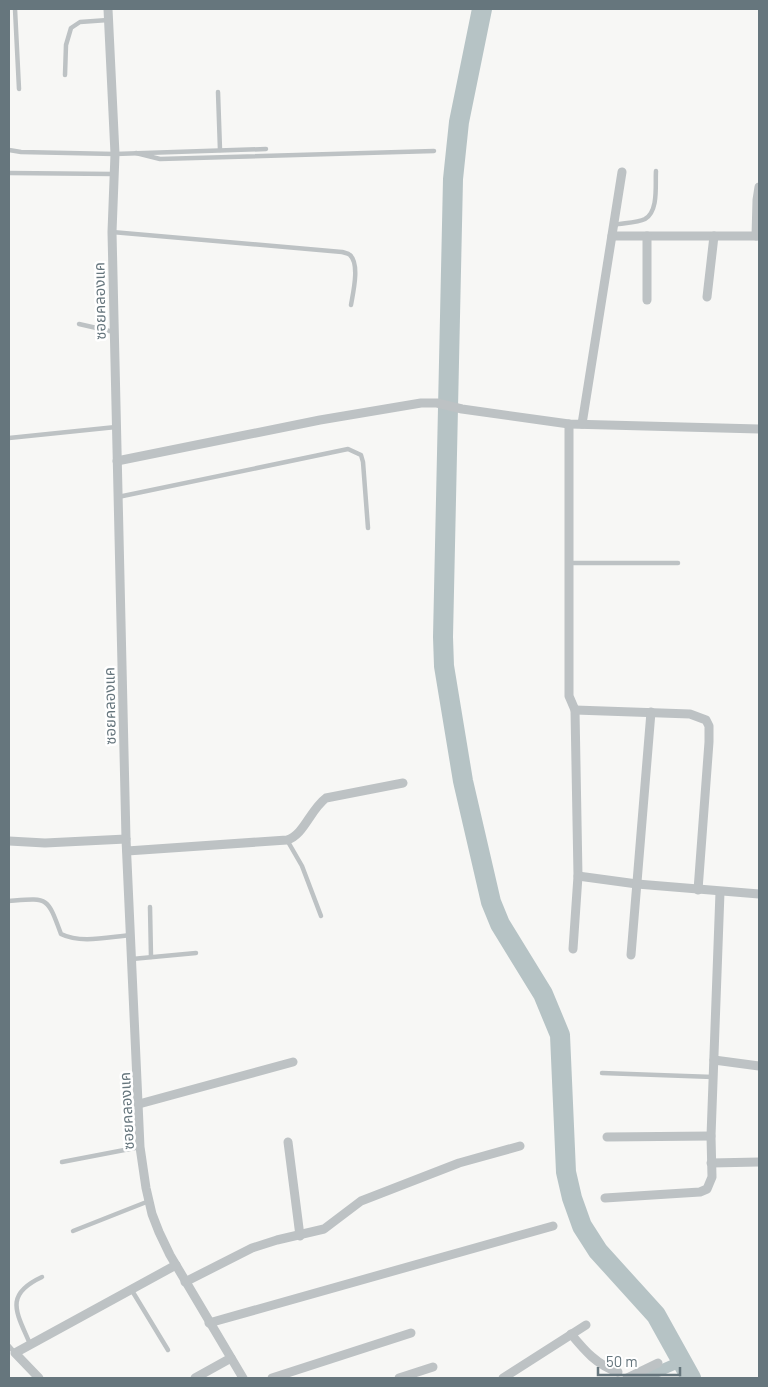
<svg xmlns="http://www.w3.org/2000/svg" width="768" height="1387" font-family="Barlow,'Noto Sans Thai',sans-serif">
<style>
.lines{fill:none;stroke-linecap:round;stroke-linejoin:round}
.canal{stroke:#b6c3c5;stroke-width:11}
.river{stroke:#b6c3c5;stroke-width:20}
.service{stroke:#bdc2c4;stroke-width:4.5}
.minor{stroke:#bdc2c4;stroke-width:9}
.labels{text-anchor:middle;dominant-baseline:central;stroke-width:5;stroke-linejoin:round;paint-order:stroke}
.street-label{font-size:15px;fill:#66767d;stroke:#fff}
</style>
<rect width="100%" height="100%" fill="#f7f7f5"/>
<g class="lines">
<!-- canal -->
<path class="canal" d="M 643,1378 L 682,1361"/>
<!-- river -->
<path class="river" d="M 482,9 L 459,122 L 453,179 L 443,637 L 444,666 L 463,781 L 491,902 L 500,924 L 543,994 L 560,1035 L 566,1172 L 572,1198 L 582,1226 L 598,1251 L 656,1315 L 691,1378"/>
<!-- service -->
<g class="service">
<path d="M 15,9 L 19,89"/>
<path d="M 65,75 L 66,45 L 71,28 L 80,22 L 108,20"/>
<path d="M 218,92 L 220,150"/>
<path d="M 9,150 L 21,152 L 115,154 L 266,149"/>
<path d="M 136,153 L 160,159 L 434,151"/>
<path d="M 9,173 L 113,174"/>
<path d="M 614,225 C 623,223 637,223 645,219 C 659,211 655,184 656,171"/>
<path d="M 112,232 L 342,252 C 345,253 348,253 350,255 C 360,264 353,293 351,305"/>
<path d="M 79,324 L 114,332"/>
<path d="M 9,438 L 116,427"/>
<path d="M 118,497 L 348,449 L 361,455 L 363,462 L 368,528"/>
<path d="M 569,563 L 678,563"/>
<path d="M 287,840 L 302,866 L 321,916"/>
<path d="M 9,901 C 48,898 47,896 61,934 C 81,944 108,937 131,935"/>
<path d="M 150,907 L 151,957"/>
<path d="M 132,959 L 196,953"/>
<path d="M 602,1073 L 713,1077"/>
<path d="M 62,1162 L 140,1147"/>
<path d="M 73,1231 L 149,1201"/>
<path d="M 131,1289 L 168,1350"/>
<path d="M 30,1344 C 17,1313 3,1295 42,1277"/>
<path d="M 9,1346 L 15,1353"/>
</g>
<!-- minor -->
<g class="minor">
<path d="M 108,9 L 115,154 L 112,232 L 126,839 L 140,1147 L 146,1188 L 152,1214 L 159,1232 L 170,1255 L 243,1378"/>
<path d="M 612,236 L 759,236"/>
<path d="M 756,236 L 757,200 L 759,187"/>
<path d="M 707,297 L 714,236"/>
<path d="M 647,300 L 647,236"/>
<path d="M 569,424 L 569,696 L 575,710 L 578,876 L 573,949"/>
<path d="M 582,424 L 622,172"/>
<path d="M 117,461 L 320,420 L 421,403 L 437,403 L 462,409 L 569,424 L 759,429"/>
<path d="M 575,710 L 690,714 L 706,720 L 709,726 L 709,742 L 698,890"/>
<path d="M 9,841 L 45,843 L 126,839"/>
<path d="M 127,851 L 287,840 C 304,835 310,810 326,798 L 403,783"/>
<path d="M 578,876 L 637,884 L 759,894"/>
<path d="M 631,955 L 651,712"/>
<path d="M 714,1060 L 759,1066"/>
<path d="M 139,1104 L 293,1062"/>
<path d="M 607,1137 L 711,1136"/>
<path d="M 288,1142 L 300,1236"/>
<path d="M 711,1163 L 759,1162"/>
<path d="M 605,1198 L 700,1192 L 707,1189 L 712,1177 L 711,1136 L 720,892"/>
<path d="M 185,1282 L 252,1248 L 277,1240 L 324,1229 L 361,1201 L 459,1163 L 520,1146"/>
<path d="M 209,1323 L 553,1226"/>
<path d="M 571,1334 C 585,1351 597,1365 618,1372"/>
<path d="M 39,1378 L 15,1353 L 176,1265"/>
<path d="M 195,1378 L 231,1358"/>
<path d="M 272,1378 L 411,1333"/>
<path d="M 399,1378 L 433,1367"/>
<path d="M 503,1378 L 586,1325"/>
<path d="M 627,1378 L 658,1363"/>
</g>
</g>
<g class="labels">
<!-- street labels -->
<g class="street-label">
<text transform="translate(99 301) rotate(-91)">ซอยคลองแค</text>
<text transform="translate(109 706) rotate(-91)">ซอยคลองแค</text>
<text transform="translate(126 1111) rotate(-93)">ซอยคลองแค</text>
</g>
</g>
<!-- border -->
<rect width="768" height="1387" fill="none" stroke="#66767d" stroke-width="20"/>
<!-- scale -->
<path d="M598 1367v8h82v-8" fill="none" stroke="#66767d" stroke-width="2.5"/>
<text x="606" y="1367" font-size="15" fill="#66767d" stroke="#ffffff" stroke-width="4" paint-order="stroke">50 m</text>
</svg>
